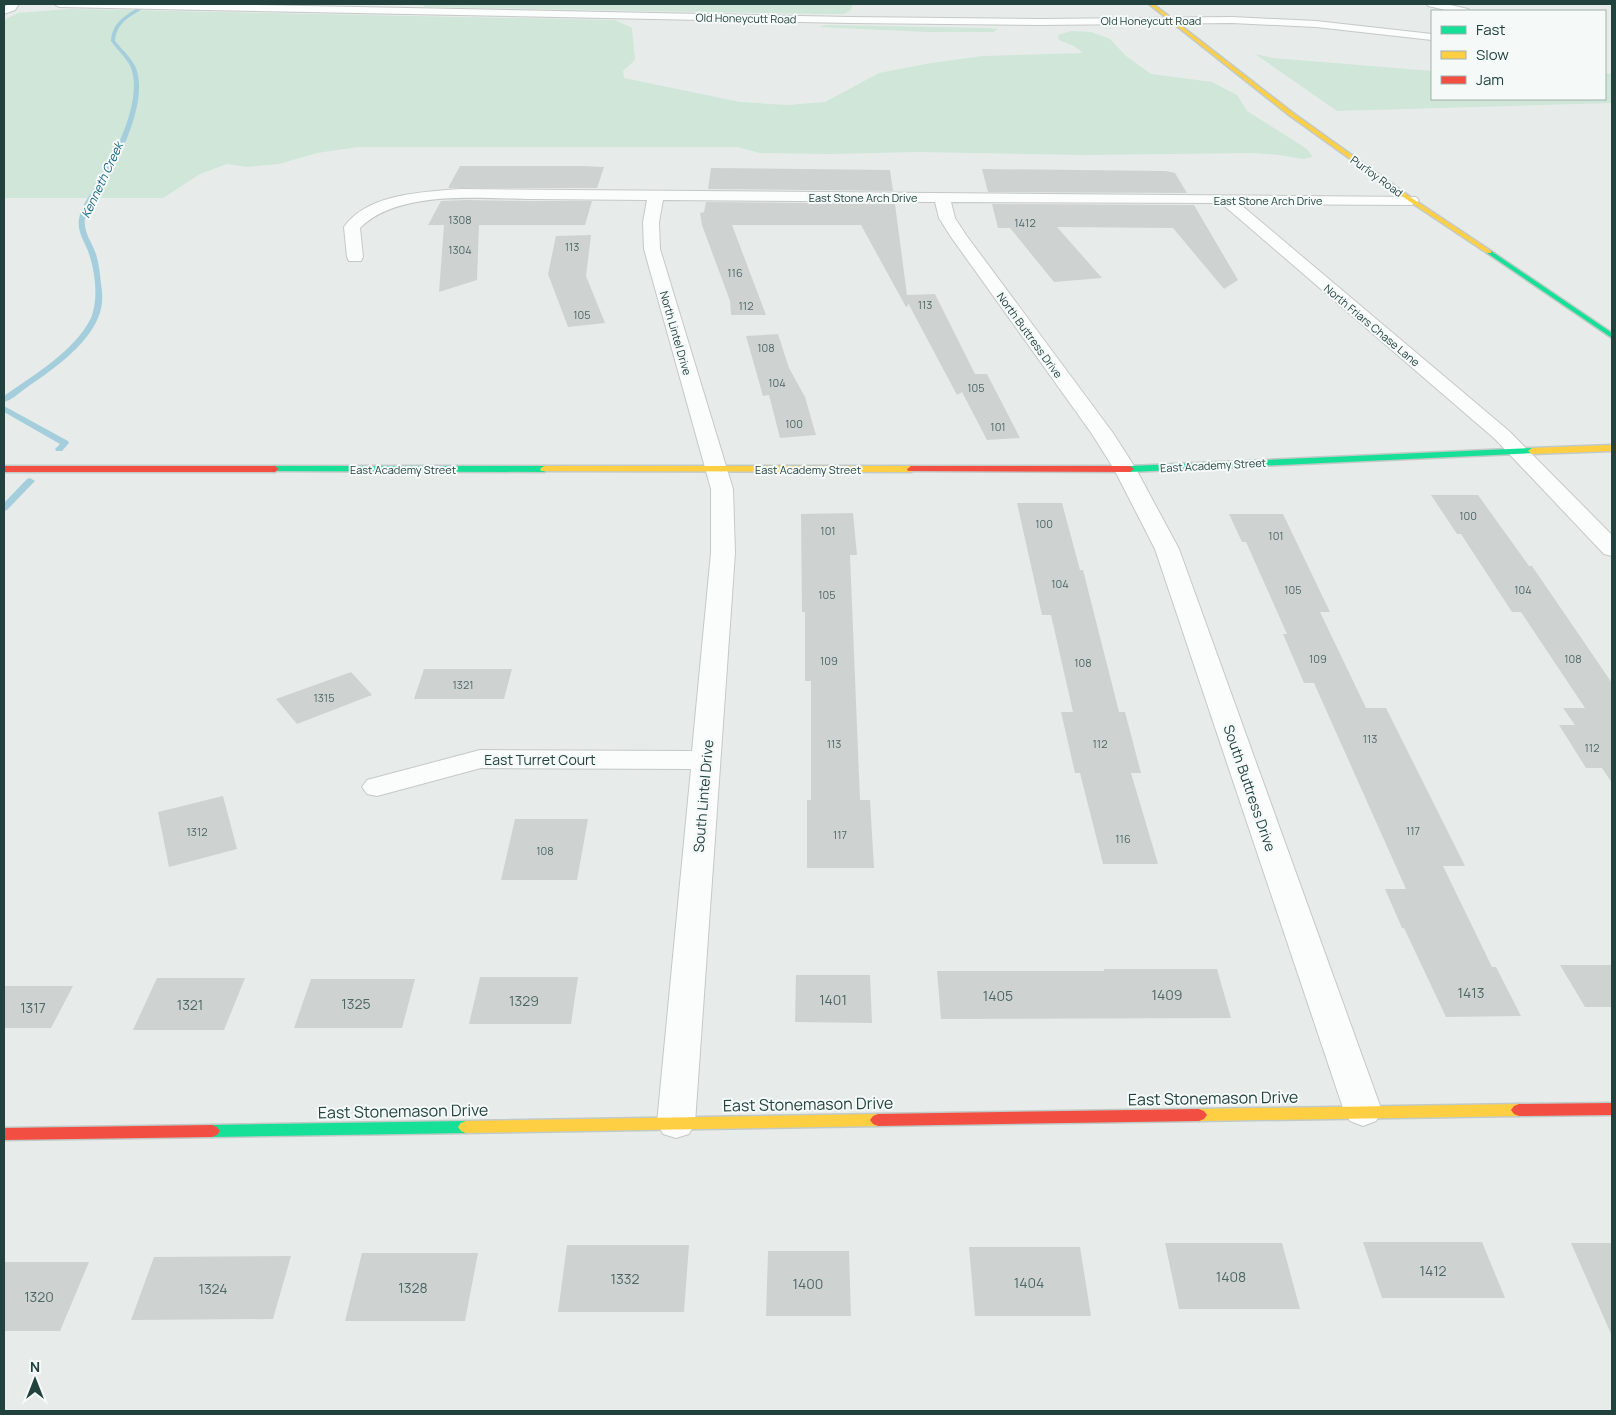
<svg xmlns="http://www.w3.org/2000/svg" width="1616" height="1415" font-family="Manrope,sans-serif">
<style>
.green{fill:#cfe6d9}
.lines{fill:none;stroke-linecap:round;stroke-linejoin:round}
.stream{fill:#a5cedd;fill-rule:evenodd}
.building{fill:#ced3d2}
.street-casing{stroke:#c4c9c7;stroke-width:2}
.fast-casing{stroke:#c2cac8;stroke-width:3}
.slow-casing{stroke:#c2cac8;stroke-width:3}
.jam-casing{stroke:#c2cac8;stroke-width:3}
.street{fill:#fbfcfc;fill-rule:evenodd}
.fast{fill:#16e098;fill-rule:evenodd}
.slow{fill:#ffcf43;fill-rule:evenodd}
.jam{fill:#f24e42;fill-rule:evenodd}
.labels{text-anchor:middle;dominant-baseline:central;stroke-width:4;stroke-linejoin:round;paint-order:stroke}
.far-street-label{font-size:11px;fill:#22423d;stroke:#f5faf9}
.number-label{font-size:11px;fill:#4e6763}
.far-water-label{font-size:12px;font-style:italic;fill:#176383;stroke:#f5faf9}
.street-label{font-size:14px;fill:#22423d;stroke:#f5faf9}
.near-number-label{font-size:14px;fill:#4e6763}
.near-street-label{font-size:16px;fill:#22423d;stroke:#f5faf9}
</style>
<rect width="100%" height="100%" fill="#e7ecea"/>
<!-- green -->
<g class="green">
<path d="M 420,4 L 853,4 L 850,11 L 844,14 L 820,14 L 426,7 Z"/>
<path d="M 69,9 L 615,20 L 632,28 L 635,60 L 623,71 L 624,78 L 740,102 L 788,105 L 825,102 L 879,73 L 931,63 L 983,56 L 1083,53 L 1074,46 L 1059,40 L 1058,35 L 1071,31 L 1091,32 L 1110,39 L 1126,56 L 1151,74 L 1212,82 L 1237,95 L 1247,111 L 1307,149 L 1313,157 L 1303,159 L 1279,155 L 1253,153 L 1082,155 L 918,152 L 830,154 L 760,153 L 737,147 L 358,147 L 317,153 L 279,164 L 247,167 L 227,164 L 200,174 L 163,198 L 4,198 L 4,20 L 18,13 Z"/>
<path d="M 826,25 L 989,28 L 998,29 L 993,32 L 928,32 L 819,27 Z"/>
<path d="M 1255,54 L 1273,58 L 1432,71 L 1432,99 L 1605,99 L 1605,73 L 1612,74 L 1612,103 L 1337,111 Z"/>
</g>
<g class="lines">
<!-- stream -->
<g class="stream">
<path d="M 145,4 L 150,4 C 135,15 117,19 115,41 C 122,50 131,57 136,68 C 148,100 122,154 105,182 C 98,193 87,205 85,218 C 83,232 92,242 96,254 C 99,264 100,274 101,284 C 103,295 103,307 98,318 C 85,348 52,370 26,388 C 19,393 12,400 4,402 L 4,396 C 32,376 75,351 91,318 C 99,299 95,270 88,251 C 84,241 77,231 79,219 C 81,205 91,194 98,182 C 115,155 143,100 131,68 C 127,58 117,50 111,41 C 112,21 129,13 145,4 Z"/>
<path d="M 4,406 L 68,441 L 69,443 L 62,451 L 56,451 L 55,449 L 60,444 L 4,412 Z"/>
<path d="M 30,478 L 35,481 L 33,483 L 7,510 L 4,511 L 4,503 L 27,479 Z"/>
</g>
</g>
<!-- building -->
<g class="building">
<path d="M 460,166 L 582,166 L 604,167 L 597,188 L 448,188 Z"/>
<path d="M 711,168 L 890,170 L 893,191 L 708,189 Z"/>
<path d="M 982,169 L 1166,171 L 1175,173 L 1187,193 L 988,192 Z"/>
<path d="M 466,200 L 533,201 L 592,201 L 585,225 L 479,225 L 477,280 L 439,292 L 444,225 L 428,225 L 441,201 Z"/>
<path d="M 706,202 L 895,204 L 907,295 L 935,294 L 975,374 L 987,374 L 1020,438 L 987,440 L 962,392 L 957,395 L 908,303 L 908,306 L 906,307 L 861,225 L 732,225 L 766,315 L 731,315 L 730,301 L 702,225 L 700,213 L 704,212 Z"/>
<path d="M 992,204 L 1194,205 L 1238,280 L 1224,289 L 1173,228 L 1057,227 L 1102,278 L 1054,282 L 1010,228 L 998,228 Z"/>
<path d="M 591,235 L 586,276 L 605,323 L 568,327 L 548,274 L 556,236 Z"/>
<path d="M 778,334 L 789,368 L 805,397 L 816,435 L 780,438 L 769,395 L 763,396 L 746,336 Z"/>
<path d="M 1431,495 L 1478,495 L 1529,566 L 1532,566 L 1612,683 L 1612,783 L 1602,768 L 1586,768 L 1559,725 L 1575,725 L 1563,708 L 1585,708 L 1521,612 L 1512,612 L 1461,534 L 1457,534 Z"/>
<path d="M 1017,503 L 1062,503 L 1080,570 L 1083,570 L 1119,712 L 1125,712 L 1141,773 L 1131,773 L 1158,864 L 1103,864 L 1080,773 L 1075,773 L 1061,712 L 1073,712 L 1051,615 L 1042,615 Z"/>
<path d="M 853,513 L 857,555 L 850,555 L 860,800 L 870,800 L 874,868 L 807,868 L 807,800 L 811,800 L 811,681 L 805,681 L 805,612 L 802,612 L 801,514 Z"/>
<path d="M 1229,514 L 1283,514 L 1330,612 L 1320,612 L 1366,708 L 1386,708 L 1465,866 L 1443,866 L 1492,967 L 1496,967 L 1521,1016 L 1446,1017 L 1404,928 L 1402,928 L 1385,889 L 1406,889 L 1314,683 L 1304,683 L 1283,634 L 1287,634 L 1246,542 L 1242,542 Z"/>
<path d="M 424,669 L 512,669 L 504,699 L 414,699 Z"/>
<path d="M 351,672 L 372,695 L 297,724 L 276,699 Z"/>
<path d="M 223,796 L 237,849 L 169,867 L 158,812 Z"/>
<path d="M 515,819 L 588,819 L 577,880 L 501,880 Z"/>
<path d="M 1560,965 L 1612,965 L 1612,1007 L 1585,1007 Z"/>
<path d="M 1104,969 L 1217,969 L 1231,1018 L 941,1019 L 937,971 L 1104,971 Z"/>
<path d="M 796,975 L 870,975 L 872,1023 L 795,1022 Z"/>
<path d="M 480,977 L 578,977 L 571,1024 L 469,1024 Z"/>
<path d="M 157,978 L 245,978 L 224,1030 L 133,1030 Z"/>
<path d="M 311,979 L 415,979 L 402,1028 L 294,1028 Z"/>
<path d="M 4,986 L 73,986 L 51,1028 L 4,1028 Z"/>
<path d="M 1363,1242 L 1482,1242 L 1505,1298 L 1382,1298 Z"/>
<path d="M 1165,1243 L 1282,1243 L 1300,1309 L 1179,1309 Z"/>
<path d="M 1571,1243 L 1612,1243 L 1612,1336 Z"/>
<path d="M 567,1245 L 689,1245 L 684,1312 L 558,1312 Z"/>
<path d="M 969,1247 L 1080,1247 L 1091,1316 L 975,1316 Z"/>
<path d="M 768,1251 L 849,1251 L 851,1316 L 766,1316 Z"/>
<path d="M 362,1253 L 478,1253 L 465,1321 L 345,1321 Z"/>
<path d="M 291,1256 L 273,1319 L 131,1320 L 154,1257 Z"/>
<path d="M 4,1262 L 89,1262 L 60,1331 L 4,1331 Z"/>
</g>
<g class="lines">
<defs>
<g id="street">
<path d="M 9,4 L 19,4 L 15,10 L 4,14 L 4,7 Z"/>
<path d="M 54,4 L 209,4 L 850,17 L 1041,19 L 1232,17 L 1316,21 L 1432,34 L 1432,40 L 1316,27 L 1232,23 L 1041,25 L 850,23 L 59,7 Z"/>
<path d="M 1427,4 L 1446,4 L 1468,9 L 1470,11 L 1450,11 L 1428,6 Z"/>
<path d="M 461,189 L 1416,197 L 1419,200 L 1416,203 L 1411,205 L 1240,204 L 1509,431 L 1612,535 L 1612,556 L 1604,554 L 1495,439 L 1221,203 L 951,202 L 955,218 L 966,235 L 1113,433 L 1136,469 L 1179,549 L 1382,1111 L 1376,1121 L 1363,1126 L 1350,1121 L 1344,1111 L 1155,549 L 1114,469 L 1092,434 L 951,237 L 939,218 L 935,202 L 663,200 L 659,222 L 660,249 L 733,489 L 735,553 L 695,1123 L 689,1134 L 676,1138 L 663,1134 L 657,1123 L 691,769 L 481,768 L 377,796 L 367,794 L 362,787 L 367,780 L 480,750 L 692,751 L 711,553 L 711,489 L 644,249 L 643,222 L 647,200 C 609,200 571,199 533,199 C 481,199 399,189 360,228 L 363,257 L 361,261 L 349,261 L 347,257 L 344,227 C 368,193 424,192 461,189 Z"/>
</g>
<g id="fast">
<path d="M 1487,251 L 1491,251 L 1612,333 L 1612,338 L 1487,253 Z"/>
<path d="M 1532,448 L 1536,451 L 1535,453 L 1130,472 L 1126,469 L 1130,466 Z"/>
<path d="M 275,466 L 544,466 L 548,469 L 544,472 L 272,471 L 271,469 Z"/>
<path d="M 466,1121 L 471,1123 L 474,1127 L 471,1131 L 466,1133 L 212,1137 L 207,1135 L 204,1131 L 207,1127 L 212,1125 Z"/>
</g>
<g id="slow">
<path d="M 1149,4 L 1153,4 L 1293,113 L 1413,199 L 1491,251 L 1491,253 L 1487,253 L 1409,201 L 1289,115 Z"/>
<path d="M 1612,445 L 1612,451 L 1532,454 L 1528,451 L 1532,448 Z"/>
<path d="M 544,466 L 911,466 L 915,469 L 911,472 L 541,471 L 540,469 Z"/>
<path d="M 1519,1104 L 1524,1106 L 1527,1110 L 1524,1114 L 1519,1116 L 1199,1121 L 1194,1119 L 1191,1115 L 1194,1111 L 1199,1109 Z"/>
<path d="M 878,1114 L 883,1116 L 886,1120 L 883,1124 L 878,1126 L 466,1133 L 461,1131 L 458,1127 L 461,1123 L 466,1121 Z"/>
</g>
<g id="jam">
<path d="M 4,466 L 275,466 L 279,469 L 275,472 L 4,472 Z"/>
<path d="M 911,466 L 1130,466 L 1134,469 L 1130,472 L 908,471 L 907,469 Z"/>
<path d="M 1612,1103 L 1612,1115 L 1519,1116 L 1514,1114 L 1511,1110 L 1514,1106 L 1519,1104 Z"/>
<path d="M 1199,1109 L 1204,1111 L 1207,1115 L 1204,1119 L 1199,1121 L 878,1126 L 873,1124 L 870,1120 L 873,1116 L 878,1114 Z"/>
<path d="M 212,1125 L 217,1127 L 220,1131 L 217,1135 L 212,1137 L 4,1140 L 4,1128 Z"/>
</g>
</defs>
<!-- street casing -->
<use href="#street" class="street-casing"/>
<!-- fast casing -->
<use href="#fast" class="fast-casing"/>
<!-- slow casing -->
<use href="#slow" class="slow-casing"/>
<!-- jam casing -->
<use href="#jam" class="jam-casing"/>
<!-- street -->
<use href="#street" class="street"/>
<!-- fast -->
<use href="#fast" class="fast"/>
<!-- slow -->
<use href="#slow" class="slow"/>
<!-- jam -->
<use href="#jam" class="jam"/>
</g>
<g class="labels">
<!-- far-street labels -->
<g class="far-street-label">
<text transform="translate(746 18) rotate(1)">Old Honeycutt Road</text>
<text x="1151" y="20">Old Honeycutt Road</text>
<text transform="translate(1377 176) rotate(36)">Purfoy Road</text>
<text x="863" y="197">East Stone Arch Drive</text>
<text x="1268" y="200">East Stone Arch Drive</text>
<text transform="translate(1372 325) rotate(40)">North Friars Chase Lane</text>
<text transform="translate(676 333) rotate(74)">North Lintel Drive</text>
<text transform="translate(1030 335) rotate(54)">North Buttress Drive</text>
<text transform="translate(1213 465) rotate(-3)">East Academy Street</text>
<text x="403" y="469">East Academy Street</text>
<text x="808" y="469">East Academy Street</text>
</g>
<!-- number labels -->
<g class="number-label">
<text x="460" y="219">1308</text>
<text x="1025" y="222">1412</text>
<text x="572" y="246">113</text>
<text x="460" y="249">1304</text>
<text x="735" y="272">116</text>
<text x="925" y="304">113</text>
<text x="746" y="305">112</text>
<text x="582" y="314">105</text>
<text x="766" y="347">108</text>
<text x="777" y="382">104</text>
<text x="976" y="387">105</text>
<text x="794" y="423">100</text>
<text x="998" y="426">101</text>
<text x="1468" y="515">100</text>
<text x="1044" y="523">100</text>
<text x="828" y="530">101</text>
<text x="1276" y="535">101</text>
<text x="1060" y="583">104</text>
<text x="1293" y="589">105</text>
<text x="1523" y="589">104</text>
<text x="827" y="594">105</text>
<text x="1318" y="658">109</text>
<text x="1573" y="658">108</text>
<text x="829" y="660">109</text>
<text x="1083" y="662">108</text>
<text x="463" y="684">1321</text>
<text x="324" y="697">1315</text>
<text x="1370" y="738">113</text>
<text x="834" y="743">113</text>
<text x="1100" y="743">112</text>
<text x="1592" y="747">112</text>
<text x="1413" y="830">117</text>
<text x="197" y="831">1312</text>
<text x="840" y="834">117</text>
<text x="1123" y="838">116</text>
<text x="545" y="850">108</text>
</g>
<!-- far-water labels -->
<g class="far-water-label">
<text transform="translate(102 180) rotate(-65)">Kenneth Creek</text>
</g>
<!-- street labels -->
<g class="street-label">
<text x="540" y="759">East Turret Court</text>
<text transform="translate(1250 788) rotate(71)">South Buttress Drive</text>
<text transform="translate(703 796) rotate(-85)">South Lintel Drive</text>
</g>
<!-- near-number labels -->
<g class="near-number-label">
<text x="1471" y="992">1413</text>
<text x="1167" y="994">1409</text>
<text x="998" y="995">1405</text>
<text x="833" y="999">1401</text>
<text x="524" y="1000">1329</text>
<text x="356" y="1003">1325</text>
<text x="190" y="1004">1321</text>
<text x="33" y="1007">1317</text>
<text x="1433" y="1270">1412</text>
<text x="1231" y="1276">1408</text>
<text x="625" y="1278">1332</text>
<text x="1029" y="1282">1404</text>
<text x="808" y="1283">1400</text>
<text x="413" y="1287">1328</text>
<text x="213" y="1288">1324</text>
<text x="39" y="1296">1320</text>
</g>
<!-- near-street labels -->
<g class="near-street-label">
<text transform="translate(1213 1098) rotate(-1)">East Stonemason Drive</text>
<text transform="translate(808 1104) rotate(-1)">East Stonemason Drive</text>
<text transform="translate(403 1111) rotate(-1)">East Stonemason Drive</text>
</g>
</g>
<!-- border -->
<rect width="1616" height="1415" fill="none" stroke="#22423d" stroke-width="10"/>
<!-- legend -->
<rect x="1431" y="10" width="175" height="90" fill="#f5faf9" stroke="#a1b0ae"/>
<rect x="1441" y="26" width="25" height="8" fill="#16e098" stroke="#a1b0ae"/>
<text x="1476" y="35" font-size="15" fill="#22423d">Fast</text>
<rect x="1441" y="51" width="25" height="8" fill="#ffcf43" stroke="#a1b0ae"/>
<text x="1476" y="60" font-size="15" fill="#22423d">Slow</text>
<rect x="1441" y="76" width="25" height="8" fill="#f24e42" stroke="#a1b0ae"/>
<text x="1476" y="85" font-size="15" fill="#22423d">Jam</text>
<!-- north arrow -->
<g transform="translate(35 1380)" stroke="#f5faf9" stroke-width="4" paint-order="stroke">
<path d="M0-4L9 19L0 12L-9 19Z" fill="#22423d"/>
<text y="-8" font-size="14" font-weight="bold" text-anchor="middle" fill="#22423d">N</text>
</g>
</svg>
